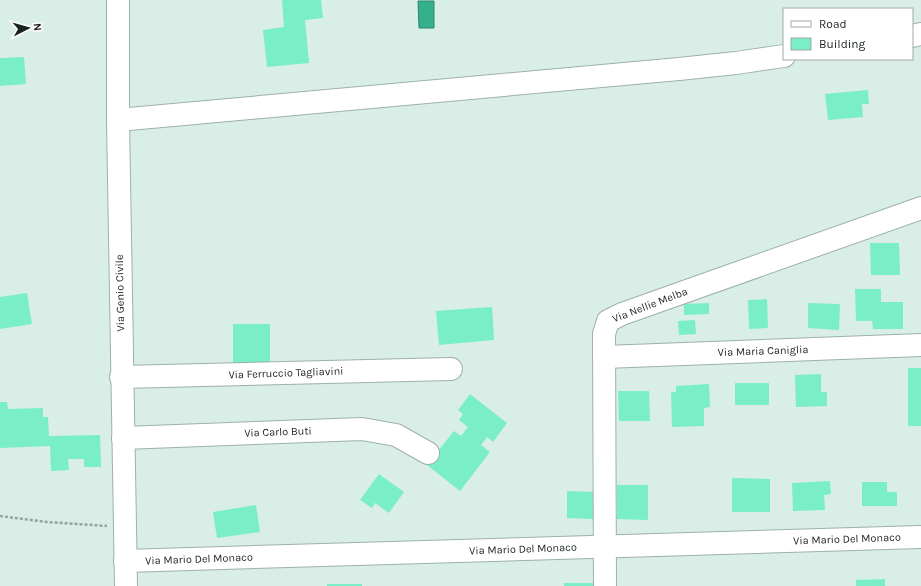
<svg xmlns="http://www.w3.org/2000/svg" width="921" height="586" font-family="Karla,sans-serif">
<style>
.water{fill:#34b18c;stroke:#2c866b}
.building{fill:#7aeec7}
.lines{fill:none;stroke-linecap:round;stroke-linejoin:round}
.minor-casing{stroke:#9db1a9;stroke-width:24}
.path{stroke:#94a49e;stroke-width:2.5;stroke-dasharray:3 2;stroke-linecap:butt}
.minor{stroke:#fff;stroke-width:22}
.labels{text-anchor:middle;dominant-baseline:central;stroke-width:3;stroke-linejoin:round;paint-order:stroke}
.street-label{font-size:11px;fill:#1a221f;stroke:#fff}
</style>
<rect width="100%" height="100%" fill="#d9eee6"/>
<!-- water -->
<path class="water" d="M 418,1 L 434,1 L 434,28 L 419,28 Z"/>
<!-- building -->
<g class="building">
<path d="M 282,0 L 321,0 L 323,18 L 305,20 L 309,63 L 267,67 L 263,30 L 284,27 Z"/>
<path d="M 24,57 L 26,84 L 0,86 L 0,58 Z"/>
<path d="M 868,90 L 869,104 L 862,104 L 863,117 L 828,120 L 825,94 Z"/>
<path d="M 870,243 L 899,243 L 900,275 L 871,275 Z"/>
<path d="M 855,289 L 881,289 L 881,302 L 903,302 L 903,329 L 873,329 L 872,321 L 856,321 Z"/>
<path d="M 27,293 L 32,324 L 0,329 L 0,297 Z"/>
<path d="M 767,299 L 768,328 L 749,329 L 748,300 Z"/>
<path d="M 709,303 L 709,314 L 684,315 L 684,304 Z"/>
<path d="M 808,303 L 840,304 L 839,330 L 808,328 Z"/>
<path d="M 492,307 L 494,340 L 439,345 L 436,311 Z"/>
<path d="M 695,320 L 696,334 L 679,335 L 678,321 Z"/>
<rect x="233" y="324" width="37" height="39"/>
<rect x="908" y="368" width="13" height="58"/>
<path d="M 821,374 L 821,392 L 827,392 L 827,406 L 796,407 L 795,375 Z"/>
<rect x="735" y="383" width="34" height="22"/>
<path d="M 709,384 L 710,407 L 704,408 L 704,426 L 672,427 L 671,392 L 676,392 L 676,386 Z"/>
<path d="M 618,391 L 649,391 L 650,421 L 619,421 Z"/>
<path d="M 470,394 L 507,423 L 493,442 L 487,437 L 481,445 L 490,452 L 460,491 L 427,465 L 454,431 L 461,436 L 468,427 L 459,420 L 463,414 L 458,410 Z"/>
<path d="M 0,402 L 7,402 L 8,409 L 43,408 L 43,417 L 48,417 L 49,436 L 100,435 L 101,467 L 84,467 L 84,459 L 68,459 L 69,470 L 51,471 L 50,446 L 0,448 Z"/>
<path d="M 379,474 L 404,492 L 389,513 L 375,503 L 372,508 L 360,500 Z"/>
<path d="M 732,478 L 770,479 L 770,512 L 732,512 Z"/>
<path d="M 830,481 L 831,494 L 824,495 L 825,510 L 793,511 L 792,483 Z"/>
<path d="M 862,482 L 887,482 L 887,492 L 897,492 L 897,506 L 862,506 Z"/>
<path d="M 617,485 L 648,485 L 648,520 L 617,519 Z"/>
<path d="M 567,491 L 594,492 L 593,519 L 567,518 Z"/>
<path d="M 256,505 L 260,532 L 217,538 L 213,512 Z"/>
<path d="M 885,579 L 885,586 L 856,586 L 856,580 Z"/>
<rect x="564" y="583" width="30" height="3"/>
<rect x="327" y="584" width="35" height="2"/>
</g>
<g class="lines">
<defs>
<g id="minor">
<path d="M 118,0 L 118,120 L 126,586"/>
<path d="M 912,36 L 921,34"/>
<path d="M 118,120 L 679,69 L 736,63 L 784,56"/>
<path d="M 604,357 L 921,345"/>
<path d="M 121,377 L 451,369"/>
<path d="M 123,438 L 362,429 L 396,435 L 428,453"/>
<path d="M 125,561 L 921,537"/>
<path d="M 605,586 L 604,334 L 608,321 L 622,314 L 921,208"/>
</g>
</defs>
<!-- minor casing -->
<use href="#minor" class="minor-casing"/>
<!-- path -->
<path class="path" d="M 0,516 L 47,522 L 107,526"/>
<!-- minor -->
<use href="#minor" class="minor"/>
</g>
<g class="labels">
<!-- street labels -->
<g class="street-label">
<text transform="translate(120 293) rotate(-91)">Via Genio Civile</text>
<text transform="translate(650 305) rotate(-21)">Via Nellie Melba</text>
<text transform="translate(763 351) rotate(-2)">Via Maria Caniglia</text>
<text transform="translate(286 373) rotate(-2)">Via Ferruccio Tagliavini</text>
<text transform="translate(278 432) rotate(-2)">Via Carlo Buti</text>
<text transform="translate(847 539) rotate(-2)">Via Mario Del Monaco</text>
<text transform="translate(523 549) rotate(-2)">Via Mario Del Monaco</text>
<text transform="translate(199 559) rotate(-2)">Via Mario Del Monaco</text>
</g>
</g>
<!-- legend -->
<rect x="783" y="8" width="130" height="52" fill="#ffffff" stroke="#a3a7a5"/>
<rect x="791" y="21" width="20" height="6" fill="#ffffff" stroke="#a3a7a5"/>
<text x="819" y="28" font-size="12" fill="#1a221f">Road</text>
<rect x="791" y="38" width="20" height="12" fill="#7aeec7" stroke="#a3a7a5"/>
<text x="819" y="48" font-size="12" fill="#1a221f">Building</text>
<!-- north arrow -->
<g transform="translate(28 28) rotate(84)" stroke="#ffffff" stroke-width="3" paint-order="stroke">
<path d="M0-3L7 15L0 10L-7 15Z" fill="#1a221f"/>
<text y="-6" font-size="11" font-weight="bold" text-anchor="middle" fill="#1a221f">N</text>
</g>
</svg>
